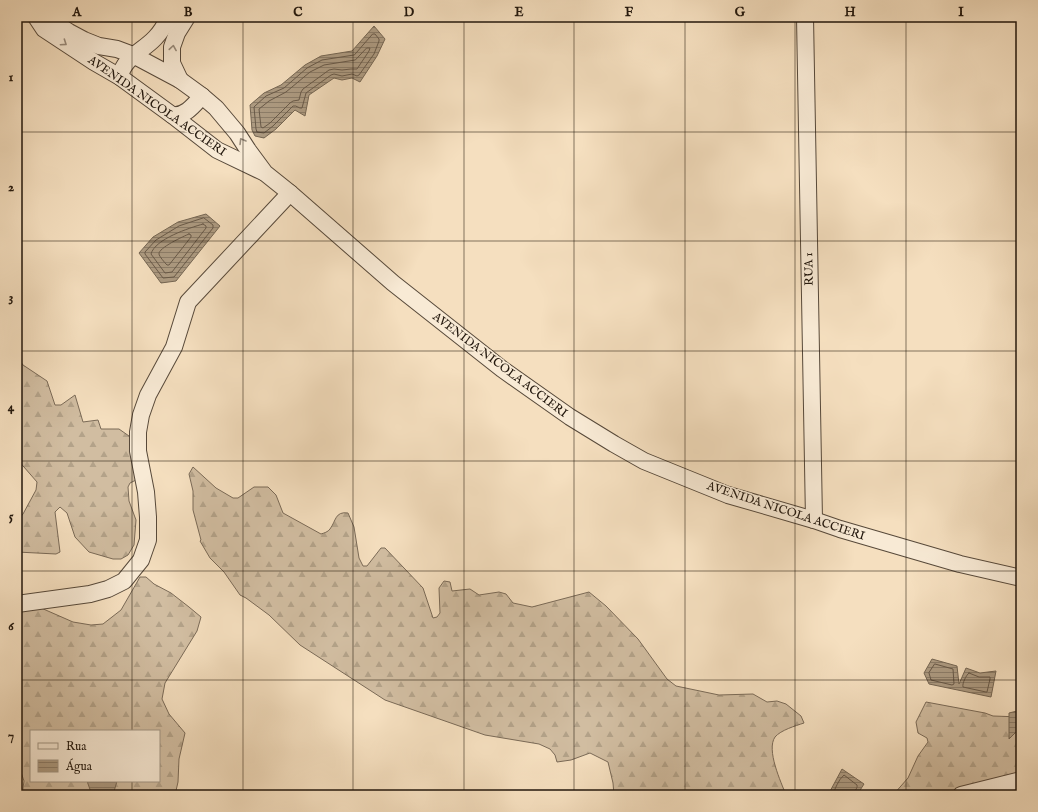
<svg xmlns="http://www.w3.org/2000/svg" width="1038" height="812" font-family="'IM FELL English',serif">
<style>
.forest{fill:url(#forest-firs);stroke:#7a6a57;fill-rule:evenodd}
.water{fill:url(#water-rules);stroke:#756653}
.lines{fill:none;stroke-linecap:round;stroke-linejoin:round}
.shore{stroke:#685948;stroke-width:1}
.minor-casing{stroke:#57493a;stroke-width:18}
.minor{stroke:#f8ead5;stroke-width:16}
.oneway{stroke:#988b7b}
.grid{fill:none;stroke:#22170d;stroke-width:1;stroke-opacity:0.55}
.labels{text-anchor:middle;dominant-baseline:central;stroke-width:3;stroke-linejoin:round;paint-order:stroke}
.street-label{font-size:12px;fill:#22170d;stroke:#f8ead5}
.neatline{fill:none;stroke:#22170d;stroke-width:1.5}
.grid-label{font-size:13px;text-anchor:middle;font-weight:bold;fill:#22170d}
</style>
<defs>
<pattern id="forest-firs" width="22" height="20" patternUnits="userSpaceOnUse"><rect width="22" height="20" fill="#d1bda1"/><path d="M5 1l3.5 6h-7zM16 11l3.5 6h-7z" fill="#b3a289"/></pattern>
<pattern id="water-rules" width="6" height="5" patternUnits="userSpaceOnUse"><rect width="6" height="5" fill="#ad9b82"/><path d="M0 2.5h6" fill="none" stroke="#8c7d69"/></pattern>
</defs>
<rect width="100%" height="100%" fill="#f5dfbf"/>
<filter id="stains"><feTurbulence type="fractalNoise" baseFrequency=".005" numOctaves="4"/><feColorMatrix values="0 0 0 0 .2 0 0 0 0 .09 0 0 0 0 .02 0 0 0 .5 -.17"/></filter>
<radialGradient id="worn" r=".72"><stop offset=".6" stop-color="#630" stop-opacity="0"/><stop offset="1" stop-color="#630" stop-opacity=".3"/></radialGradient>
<!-- forest -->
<g class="forest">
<path d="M 17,357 L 23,365 L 47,381 L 55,405 L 61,405 L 75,395 L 83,422 L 98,420 L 101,429 L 119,429 L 129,436 L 145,472 L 142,477 L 130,483 L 128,487 L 129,501 L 136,520 L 134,545 L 128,555 L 121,559 L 113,559 L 89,552 L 75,537 L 67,513 L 60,507 L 55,512 L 60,552 L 56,554 L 17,552 L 17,521 L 23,514 L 36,490 L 37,482 L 17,459 Z"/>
<path d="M 193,467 L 216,488 L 233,498 L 238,498 L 254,487 L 268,487 L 276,495 L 283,513 L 321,534 C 324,533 328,532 330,529 C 336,521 335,511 348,513 L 354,527 L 359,558 L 363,566 L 367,566 L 381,548 L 385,548 L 423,588 L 433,618 L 437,617 L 440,613 L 439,588 L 444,581 L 450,582 L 452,591 L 470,589 L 479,595 L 499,592 L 506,594 L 513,603 L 532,607 L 589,592 L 606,606 L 638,639 L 667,679 L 676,686 L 719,695 L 753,694 L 767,702 L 777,701 L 786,704 L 801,716 L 804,723 C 795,726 781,730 775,737 C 766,750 781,782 786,795 L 614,795 L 613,783 L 608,762 L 590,753 L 571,760 L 557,762 L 555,755 L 550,749 L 539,744 L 485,735 L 385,700 L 300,645 L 269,615 L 246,598 L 240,595 L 224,572 L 210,558 L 200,541 L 201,540 L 193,510 L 193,491 L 189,474 Z"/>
<path d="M 140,577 L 146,577 L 154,584 L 171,593 L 189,607 L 201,617 L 197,631 L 165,683 L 162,699 L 169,714 L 185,733 L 179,759 L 178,782 L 175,795 L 22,795 L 24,781 L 17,761 L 17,600 L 32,604 L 73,622 L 91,625 L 103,624 L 121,610 ZM 31,731 L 159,731 L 159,781 L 31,781 Z"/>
<path d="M 926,702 L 985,713 L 993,716 L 1021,717 L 1021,795 L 893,795 L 908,778 L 918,756 L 928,742 L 927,738 L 918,733 L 916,722 Z"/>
</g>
<!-- water -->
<g class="water">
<path d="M 374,26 L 385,39 L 377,56 L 360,82 L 352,78 L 342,80 L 334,78 L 309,95 L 305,116 L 295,110 L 276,129 L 264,138 L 255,136 L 252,130 L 250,105 L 264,93 L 281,85 L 305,65 L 321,56 L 352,51 Z"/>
<path d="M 206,214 L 220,226 L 176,281 L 161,283 L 139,253 L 153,237 L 178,222 Z"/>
<path d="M 932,659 L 957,666 L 959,684 L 966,668 L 980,673 L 996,671 L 991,697 L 929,684 L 924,673 Z"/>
<path d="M 1021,710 L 1021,730 L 1016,732 L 1009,739 L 1009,713 Z"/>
<path d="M 842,769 L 864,784 L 857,795 L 828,795 Z"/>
<path d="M 87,781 L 117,781 L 113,795 L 92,795 Z"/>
</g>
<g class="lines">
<!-- shore -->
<g class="shore">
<path d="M 373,34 L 375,34 L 379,39 L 379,41 L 374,54 L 359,75 L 357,76 L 352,74 L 342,76 L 334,74 L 331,75 L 306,93 L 302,108 C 299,109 297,105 293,106 L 273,126 L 264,133 L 257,132 L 256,129 L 254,107 L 255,106 L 266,96 L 284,88 L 307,68 L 322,60 L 354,55 Z"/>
<path d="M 367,48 L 370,48 L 369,51 L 357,69 L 351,69 L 342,70 L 334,69 L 329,70 L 303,89 L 301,92 L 299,100 L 293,101 L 290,103 L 270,123 L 263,128 L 261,127 L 259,109 L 269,101 L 286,92 L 310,72 L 324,65 L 355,60 Z"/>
<path d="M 204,218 L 213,225 L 213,228 L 174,277 L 163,278 L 145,254 L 145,252 L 156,240 L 179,226 Z"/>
<path d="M 203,224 L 206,226 L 206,228 L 172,272 L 165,273 L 151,254 C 155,239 189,228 203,224 Z"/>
<path d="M 189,234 L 191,235 L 191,237 L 169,265 L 167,265 C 165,263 159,256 159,254 C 158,248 184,236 189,234 Z"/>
<path d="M 935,664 L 953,669 L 954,684 L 952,685 L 931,680 L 929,673 Z"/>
<path d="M 969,673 L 979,677 L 990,677 L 990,679 L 987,692 L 986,692 L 963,687 C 962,684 966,675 969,673 Z"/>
<path d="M 832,795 C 836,788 838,780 844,775 L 857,785 C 858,789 853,791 854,795"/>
</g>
<defs>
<g id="minor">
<path d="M 36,17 L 44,29 L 94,62 L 120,77 L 172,115 L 217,150 L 263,172"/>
<path d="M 46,17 L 69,32 L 84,40 L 99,46 L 117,49 L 133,55 L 180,80 L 202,96 L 216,108 L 237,133 L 248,150 L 265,173 L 290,193 L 393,283 L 502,369 L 570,417 L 614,444 L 644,461 L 728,495 L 814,520 L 840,529 L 960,564 L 1021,578"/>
<path d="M 805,17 L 814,520"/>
<path d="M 120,77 C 123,58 143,51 155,38 C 161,32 165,25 169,17"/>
<path d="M 180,80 L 172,63 L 172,47 L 177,33 L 187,17"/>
<path d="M 172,115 C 185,117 194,105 202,96"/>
<path d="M 17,604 L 90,594 L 108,589 L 124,581 L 141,560 L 148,540 L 148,517 L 146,492 L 138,451 L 138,432 L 141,415 L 148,395 L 174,347 L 188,302 L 290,193"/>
<path d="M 961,795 L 1021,780"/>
</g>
</defs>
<!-- minor casing -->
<use href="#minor" class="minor-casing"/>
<!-- minor -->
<use href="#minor" class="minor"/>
</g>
<!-- one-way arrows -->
<defs><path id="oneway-chevron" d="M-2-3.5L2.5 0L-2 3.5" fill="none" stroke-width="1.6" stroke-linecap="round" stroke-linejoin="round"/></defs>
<g class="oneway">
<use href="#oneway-chevron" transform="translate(64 43) rotate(34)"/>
<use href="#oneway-chevron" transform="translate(173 48) rotate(-81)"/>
<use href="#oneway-chevron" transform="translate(242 141) rotate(-121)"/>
</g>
<!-- grid -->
<path class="grid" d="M 132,17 L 132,731M 243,17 L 243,795M 353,17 L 353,795M 464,17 L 464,795M 574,17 L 574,795M 685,17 L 685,795M 795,17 L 795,795M 906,17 L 906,795M 17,132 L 1021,132M 17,241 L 1021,241M 17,351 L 1021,351M 17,461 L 1021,461M 17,571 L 1021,571M 17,680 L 1021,680M 132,781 L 132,795"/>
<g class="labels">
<!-- street labels -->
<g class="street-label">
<text transform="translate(157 106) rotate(35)">AVENIDA NICOLA ACCIERI</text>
<text transform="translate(809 269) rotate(-91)">RUA 1</text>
<text transform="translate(500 365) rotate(37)">AVENIDA NICOLA ACCIERI</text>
<text transform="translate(786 511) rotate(18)">AVENIDA NICOLA ACCIERI</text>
</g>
</g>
<!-- margin -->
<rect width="1038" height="812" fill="none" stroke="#f5dfbf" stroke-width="44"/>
<!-- legend -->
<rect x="30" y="730" width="130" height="52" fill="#f8ead5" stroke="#a29685"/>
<rect x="38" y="743" width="20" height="6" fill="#f8ead5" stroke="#a29685"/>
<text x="66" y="750" font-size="12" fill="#22170d">Rua</text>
<rect x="38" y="760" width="20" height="12" fill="url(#water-rules)" stroke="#a29685"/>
<text x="66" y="770" font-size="12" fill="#22170d">Água</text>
<rect x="22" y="22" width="994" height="768" class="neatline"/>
<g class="grid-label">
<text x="77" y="16">A</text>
<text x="188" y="16">B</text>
<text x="298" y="16">C</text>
<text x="409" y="16">D</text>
<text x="519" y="16">E</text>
<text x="629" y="16">F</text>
<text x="740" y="16">G</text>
<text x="850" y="16">H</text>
<text x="961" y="16">I</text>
<text x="11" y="81">1</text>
<text x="11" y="191">2</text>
<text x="11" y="301">3</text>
<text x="11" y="411">4</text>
<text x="11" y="520">5</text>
<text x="11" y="630">6</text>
<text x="11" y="740">7</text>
</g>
<rect width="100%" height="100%" filter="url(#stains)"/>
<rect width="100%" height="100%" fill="url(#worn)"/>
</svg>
